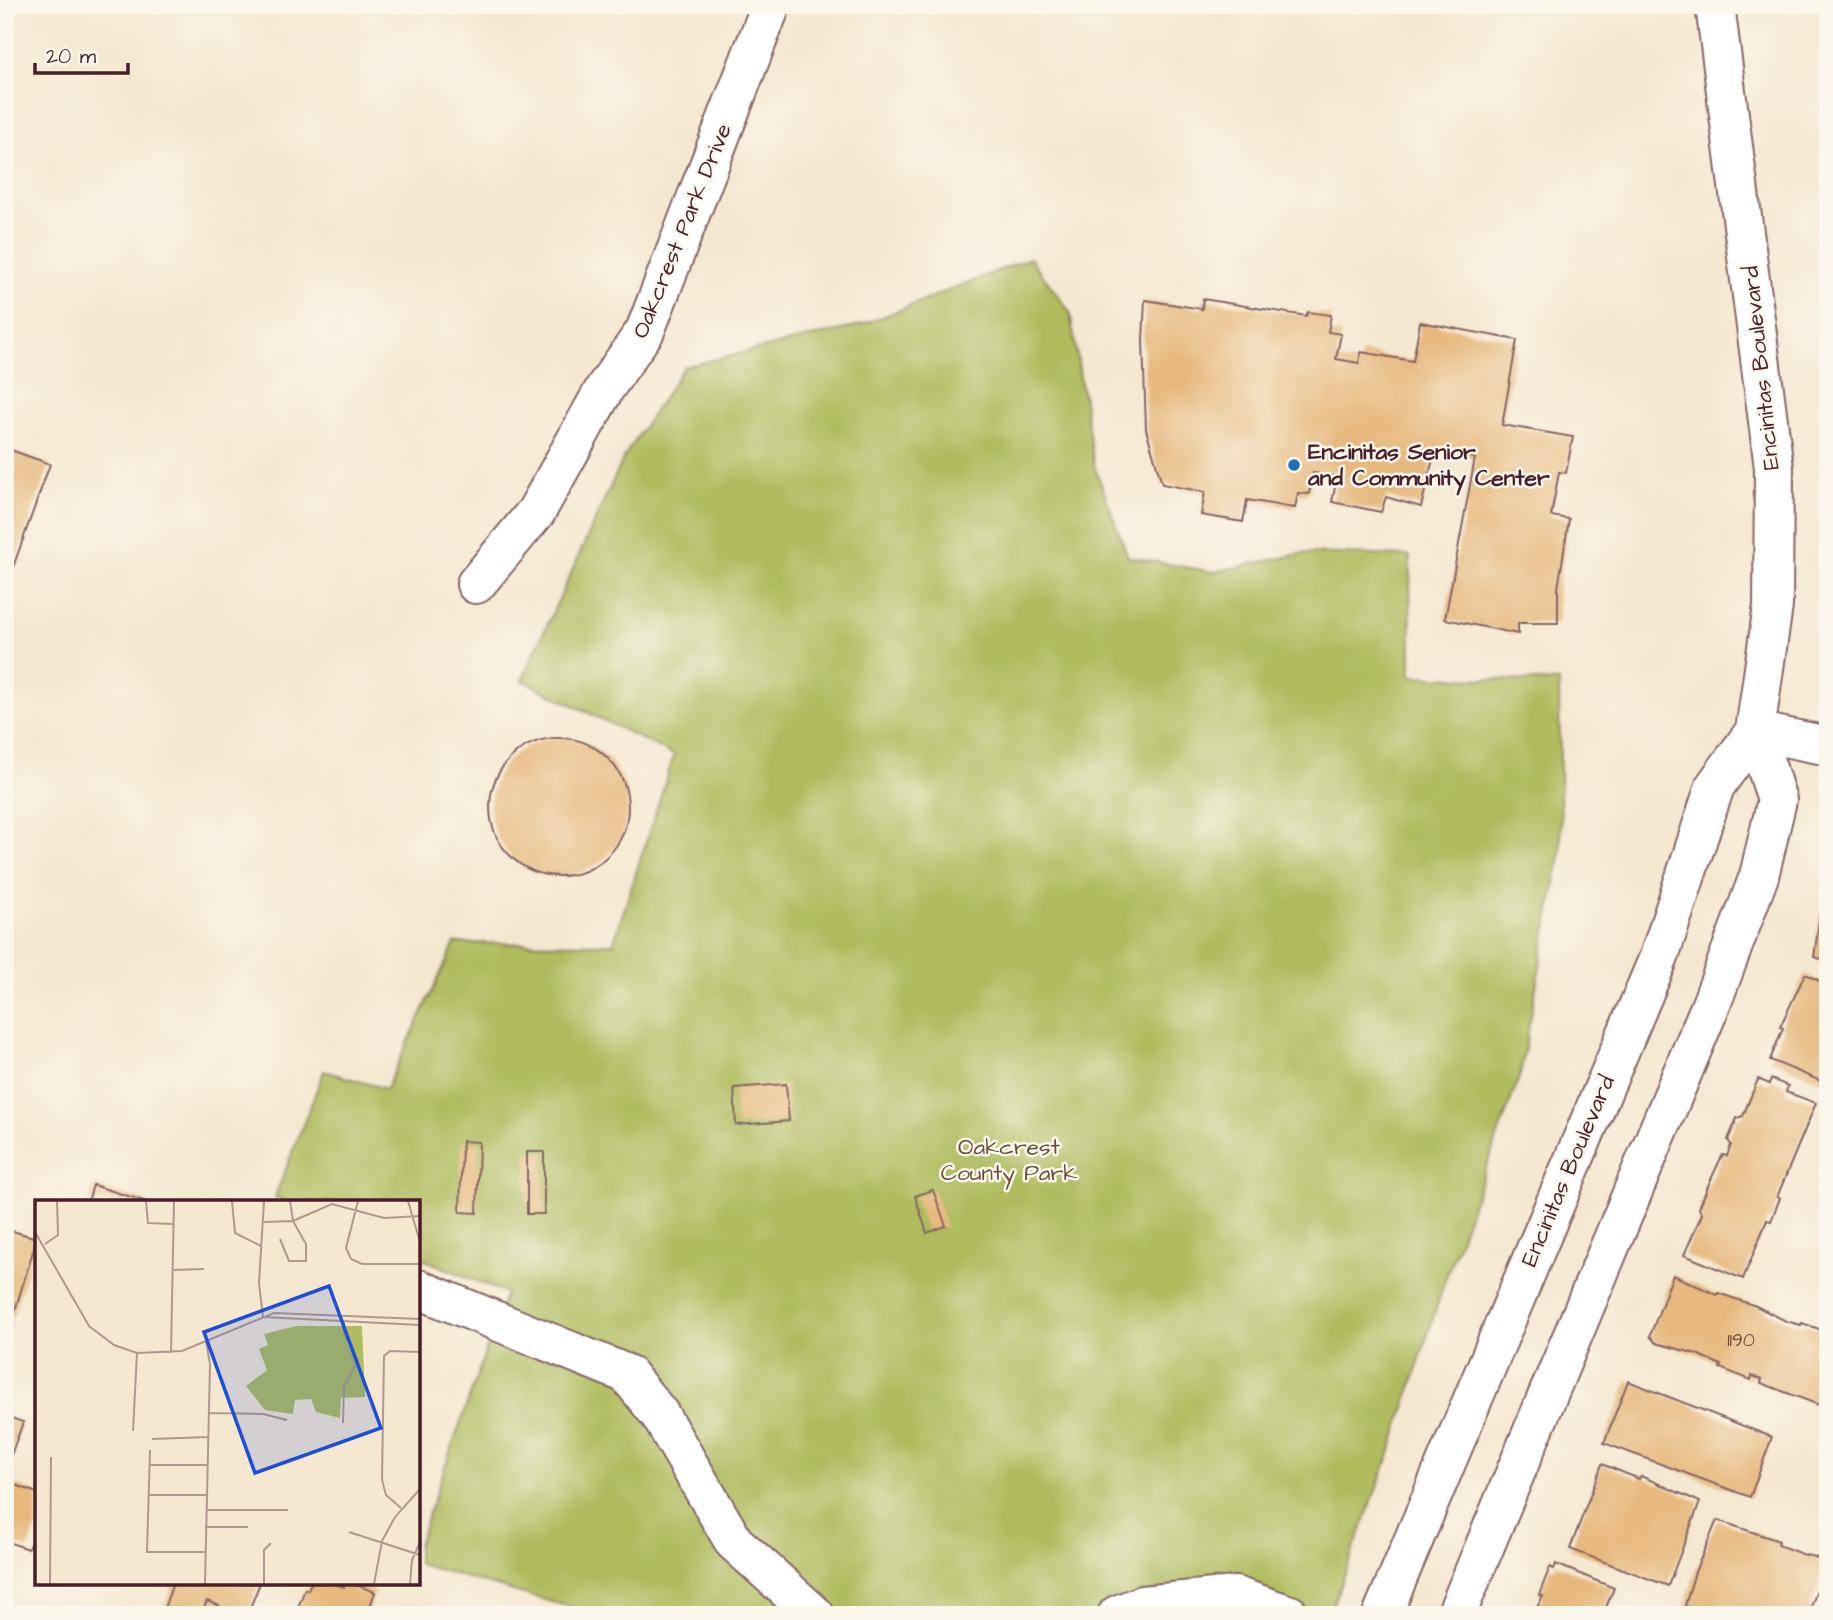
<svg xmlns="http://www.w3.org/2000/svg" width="1833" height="1620" font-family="'Architects Daughter',sans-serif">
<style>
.green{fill:#afbb5d;stroke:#7c6d44;stroke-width:2}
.building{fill:#e7b97e}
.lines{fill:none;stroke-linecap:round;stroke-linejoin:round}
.minor-casing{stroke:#866565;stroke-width:42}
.major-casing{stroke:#866565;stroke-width:42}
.minor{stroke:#fff;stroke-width:38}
.major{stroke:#fff;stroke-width:38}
.poi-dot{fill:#1f6fb2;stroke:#fbf7ec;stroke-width:2.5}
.labels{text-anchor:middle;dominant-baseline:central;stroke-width:5;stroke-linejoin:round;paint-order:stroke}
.number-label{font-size:19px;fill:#714640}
.street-label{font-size:23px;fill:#4a1f2b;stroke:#fbf7ec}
.poi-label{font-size:23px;font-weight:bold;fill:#4a1f2b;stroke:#fbf7ec;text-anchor:start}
.park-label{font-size:23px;fill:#684e3a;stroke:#fbf7ec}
.inset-road{fill:none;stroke:#b1978e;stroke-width:2}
.view{fill:#1d4ed8;fill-opacity:0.15;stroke:#1d4ed8;stroke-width:3.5}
.inset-edge{fill:none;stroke:#4a1f2b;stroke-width:3.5}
</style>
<rect width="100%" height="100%" fill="#fbf7ec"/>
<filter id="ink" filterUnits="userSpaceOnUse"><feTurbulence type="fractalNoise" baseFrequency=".0143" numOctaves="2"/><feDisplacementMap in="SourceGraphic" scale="14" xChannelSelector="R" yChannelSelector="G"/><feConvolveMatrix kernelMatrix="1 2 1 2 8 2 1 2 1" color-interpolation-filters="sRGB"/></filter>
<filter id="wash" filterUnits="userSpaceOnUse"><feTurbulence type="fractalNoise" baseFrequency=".00686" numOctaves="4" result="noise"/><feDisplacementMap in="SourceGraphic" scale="28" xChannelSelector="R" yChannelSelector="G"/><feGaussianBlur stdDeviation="1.57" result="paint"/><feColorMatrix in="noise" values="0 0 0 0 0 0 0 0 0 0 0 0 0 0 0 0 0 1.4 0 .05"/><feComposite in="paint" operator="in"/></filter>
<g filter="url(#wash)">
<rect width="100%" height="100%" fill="#f5e7d0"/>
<!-- green -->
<path class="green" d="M 1030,258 L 1070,312 L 1094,465 L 1128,557 L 1214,572 L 1304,553 L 1410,556 L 1411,676 L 1559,682 L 1561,851 L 1520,1075 L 1445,1280 L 1392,1448 L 1329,1615 L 598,1615 L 418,1564 L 418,1544 L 506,1293 L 418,1257 L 418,1202 L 286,1202 L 275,1197 L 324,1071 L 386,1089 L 455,943 L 613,944 L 674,755 L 522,680 L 624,457 L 684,367 L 862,325 Z"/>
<g id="blocks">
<!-- building -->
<g class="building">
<path d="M 1203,299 L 1306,316 L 1308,312 L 1331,315 L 1328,332 L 1341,334 L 1336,359 L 1359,363 L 1361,352 L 1413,361 L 1420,322 L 1517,340 L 1502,425 L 1573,437 L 1566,473 L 1559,472 L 1551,516 L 1569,519 L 1558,588 L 1558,623 L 1518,623 L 1518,634 L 1445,619 L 1475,458 L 1435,451 L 1421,507 L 1386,497 L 1381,512 L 1332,502 L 1337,477 L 1313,473 L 1309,494 L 1298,493 L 1295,508 L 1247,500 L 1243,522 L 1201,515 L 1205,492 L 1162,484 L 1146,429 L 1143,340 L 1145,300 L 1202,309 Z"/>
<path d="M 5,448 L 50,464 L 12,570 L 5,567 Z"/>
<circle cx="559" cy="807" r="69"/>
<path d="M 1828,897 L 1828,961 L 1814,957 L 1820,915 Z"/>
<path d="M 1805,974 L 1828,985 L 1828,1084 L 1770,1060 L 1783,1028 L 1780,1027 Z"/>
<path d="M 1758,1079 L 1769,1084 L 1771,1079 L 1788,1086 L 1786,1092 L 1816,1103 L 1777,1197 L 1780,1198 L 1771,1221 L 1767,1220 L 1743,1279 L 1684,1255 L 1702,1214 L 1699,1208 L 1708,1186 L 1720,1160 L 1723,1155 L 1727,1156 L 1731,1145 L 1728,1140 L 1737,1118 L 1743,1116 Z"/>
<path d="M 786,1084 L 789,1121 L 736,1125 L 734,1088 Z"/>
<path d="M 462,1141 L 479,1142 L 477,1213 L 460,1212 Z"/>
<rect x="527" y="1152" width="17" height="62"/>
<path d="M 93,1185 L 144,1201 L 144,1202 L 88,1202 Z"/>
<path d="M 933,1190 L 946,1226 L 927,1233 L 915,1196 Z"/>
<path d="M 5,1229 L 37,1238 L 9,1330 L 5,1329 Z"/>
<path d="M 1673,1275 L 1717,1295 L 1718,1293 L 1756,1306 L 1786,1321 L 1801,1325 L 1802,1323 L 1825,1331 L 1828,1335 L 1828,1405 L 1821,1402 L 1819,1405 L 1761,1383 L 1762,1379 L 1752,1376 L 1751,1380 L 1720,1368 L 1721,1365 L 1697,1354 L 1656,1343 L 1650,1336 Z"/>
<path d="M 1628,1381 L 1772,1437 L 1750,1497 L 1604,1443 Z"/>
<path d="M 5,1416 L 23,1422 L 11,1455 L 5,1453 Z"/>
<path d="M 1602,1464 L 1639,1479 L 1641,1476 L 1700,1502 L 1668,1586 L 1570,1549 Z"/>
<path d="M 5,1481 L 37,1493 L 37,1526 L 28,1549 L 5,1541 Z"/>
<path d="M 1717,1520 L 1779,1541 L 1778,1545 L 1802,1554 L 1828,1560 L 1808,1615 L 1710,1615 L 1685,1606 L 1695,1572 Z"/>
<path d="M 1556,1564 L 1614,1588 L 1603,1615 L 1533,1615 L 1543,1596 L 1539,1595 L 1550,1567 L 1554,1569 Z"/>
<path d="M 173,1583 L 260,1583 L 247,1615 L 216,1615 L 220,1606 L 207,1601 L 201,1615 L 164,1615 L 162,1614 Z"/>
<path d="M 311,1583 L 332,1583 L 344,1587 L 345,1583 L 352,1583 L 375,1592 L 367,1615 L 295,1615 L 305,1589 L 308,1590 Z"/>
</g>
</g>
</g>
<g filter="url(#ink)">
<use href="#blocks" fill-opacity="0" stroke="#866565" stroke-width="2"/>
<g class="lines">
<defs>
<g id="minor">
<path d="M 476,584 L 536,512 L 605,388 L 645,331 L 771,5"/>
<path d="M 418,1289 L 627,1374 L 660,1415 L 734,1542 L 815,1615"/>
<path d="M 1117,1615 L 1142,1605 L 1235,1596 L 1290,1615"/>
</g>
<g id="major">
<path d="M 1755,731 L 1828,746"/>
<path d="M 1382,1615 L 1659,957 L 1715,786 L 1755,731"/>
<path d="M 1456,1615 L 1712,1002 L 1759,876 L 1777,800 L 1755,731 L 1773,606 L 1774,468 L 1715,5"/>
</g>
</defs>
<!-- minor casing -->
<use href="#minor" class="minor-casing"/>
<!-- major casing -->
<use href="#major" class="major-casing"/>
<!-- minor -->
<use href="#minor" class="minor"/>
<!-- major -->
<use href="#major" class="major"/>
</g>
</g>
<!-- markers -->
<circle class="poi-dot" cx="1294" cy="465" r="7"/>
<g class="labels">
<!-- number labels -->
<g class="number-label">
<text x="1741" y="1340">1190</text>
</g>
<!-- street labels -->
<g class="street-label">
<text transform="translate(682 231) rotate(-68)">Oakcrest Park Drive</text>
<text transform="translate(1761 368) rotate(-96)">Encinitas Boulevard</text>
<text transform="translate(1568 1171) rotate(-67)">Encinitas Boulevard</text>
</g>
<!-- poi labels -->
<g class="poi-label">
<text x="1308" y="452">Encinitas Senior<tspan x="1308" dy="26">and Community Center</tspan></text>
</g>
<!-- park labels -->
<g class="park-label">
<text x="1009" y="1147">Oakcrest<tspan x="1009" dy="26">County Park</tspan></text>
</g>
</g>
<!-- overview -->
<g transform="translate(35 1200)">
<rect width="385" height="385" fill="#f5e7d0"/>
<path d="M 261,126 L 327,126 L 330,197 L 306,198 L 305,218 L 281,212 L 276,199 L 260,200 L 258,214 L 230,210 L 211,186 L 232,170 L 224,149 L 233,145 L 229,134 Z" fill="#afbb5d"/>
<path class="inset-road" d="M 111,1 L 113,23 L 138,24M 197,1 L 200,33 L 226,46M 323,1 L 311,48 L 316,59 L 327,64 L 385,64M 373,1 L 385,42M 229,22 L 258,21 L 297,4 L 349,18 L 385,16M 0,32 L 54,126 L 79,145 L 102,153 L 147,151 L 239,113 L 385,119M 245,39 L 254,61 L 271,61 L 271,44 L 258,21 L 255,1M 10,44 L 23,35 L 22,1M 137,70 L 169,69M 228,117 L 385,125M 228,117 L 224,83 L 229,1M 136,153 L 139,1M 173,213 L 228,214 L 252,220M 308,223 L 309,186 L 323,160 L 309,133 L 309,120M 98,231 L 102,153M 117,239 L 173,237M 115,250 L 112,352 L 171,352M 114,265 L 172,265M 114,295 L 171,295M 366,308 L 351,295 L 347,280 L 349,156 L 355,151 L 385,152M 172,310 L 253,310M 172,327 L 213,327M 314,332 L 385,355M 15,384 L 16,257M 170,384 L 175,164 L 171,141M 229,384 L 229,350 L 236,343M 339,384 L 347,341 L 360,317 L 385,289M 375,384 L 377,360 L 385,342"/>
<path class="view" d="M 294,86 L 346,228 L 220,273 L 169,132 Z"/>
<rect width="385" height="385" class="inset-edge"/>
</g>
<!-- margin -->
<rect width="1833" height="1620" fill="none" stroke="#fbf7ec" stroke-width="28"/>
<!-- scale -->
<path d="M35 63v10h93v-10" fill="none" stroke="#4a1f2b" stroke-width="3.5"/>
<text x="46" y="63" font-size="21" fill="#4a1f2b" stroke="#fbf7ec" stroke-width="5" paint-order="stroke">20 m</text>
</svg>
